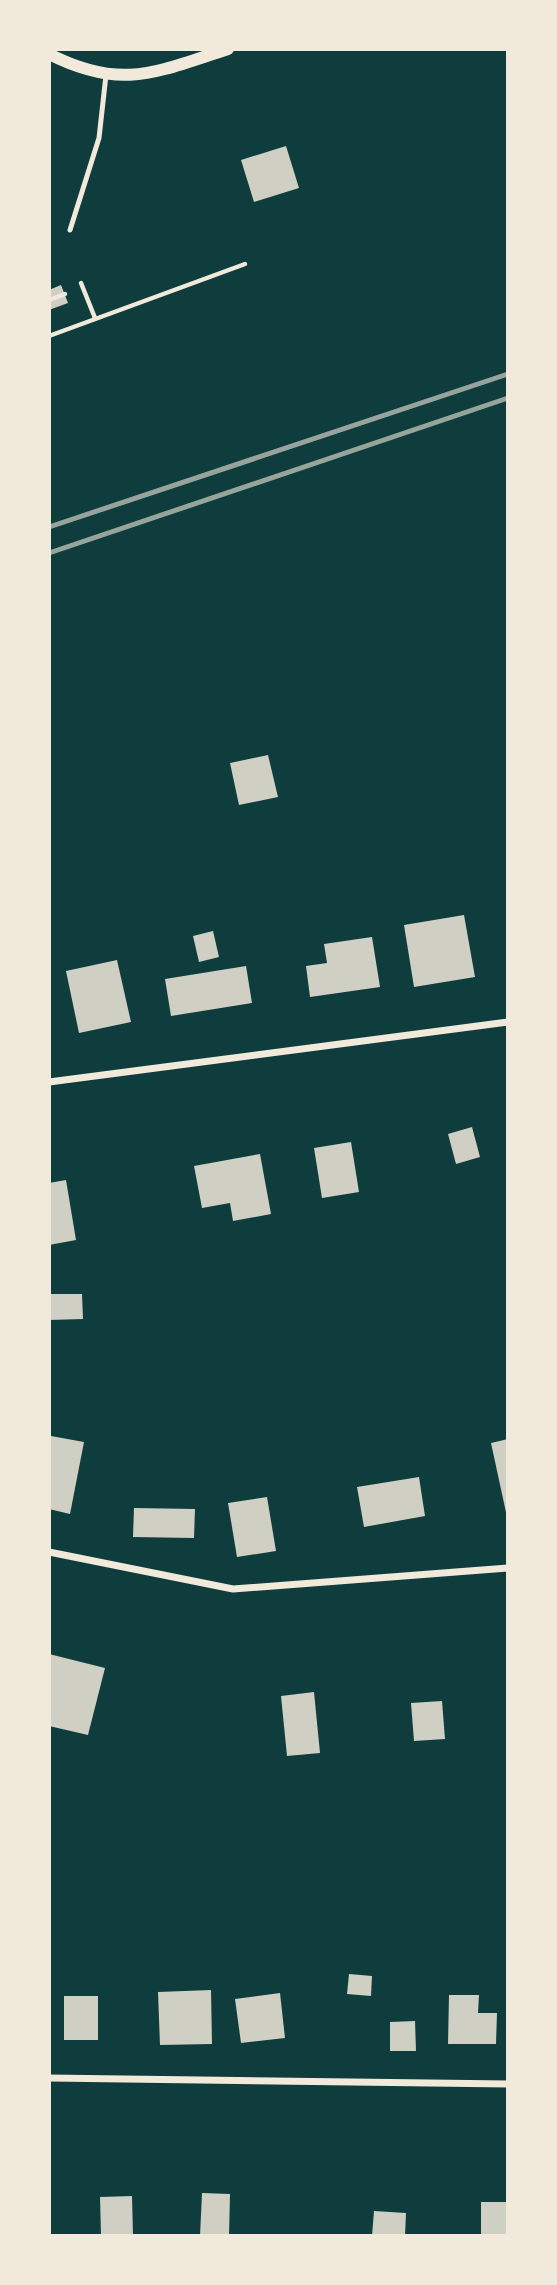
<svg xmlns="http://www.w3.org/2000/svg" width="557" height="2285" font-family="'DejaVu Sans',sans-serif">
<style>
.building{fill:#cfcfc3}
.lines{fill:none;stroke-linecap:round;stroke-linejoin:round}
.path{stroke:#f1e9da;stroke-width:4.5}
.service{stroke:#f1e9da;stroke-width:5}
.minor{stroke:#f1e9da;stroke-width:7}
.tertiary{stroke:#f1e9da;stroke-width:12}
.rail{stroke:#97a49c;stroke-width:5}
</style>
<rect width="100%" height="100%" fill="#0f3d3e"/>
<!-- building -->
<g class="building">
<path d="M 286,146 L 299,188 L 254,202 L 241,160 Z"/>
<path d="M 61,285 L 68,303 L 49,310 L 49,290 Z"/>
<path d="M 268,755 L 278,797 L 239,805 L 230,763 Z"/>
<path d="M 464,915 L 475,977 L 414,987 L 404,925 Z"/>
<path d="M 213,931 L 219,957 L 199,962 L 193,936 Z"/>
<path d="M 372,937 L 380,987 L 310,997 L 306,966 L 327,963 L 324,944 Z"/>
<path d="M 117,960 L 131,1022 L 79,1033 L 66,971 Z"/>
<path d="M 246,966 L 252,1003 L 171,1016 L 165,979 Z"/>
<path d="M 472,1127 L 480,1157 L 456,1164 L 448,1134 Z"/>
<path d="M 351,1142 L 359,1192 L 322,1198 L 314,1148 Z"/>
<path d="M 260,1154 L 271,1214 L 233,1221 L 230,1203 L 202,1208 L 194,1166 Z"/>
<path d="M 66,1180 L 76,1240 L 49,1245 L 49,1183 Z"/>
<path d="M 49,1294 L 82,1294 L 83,1319 L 49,1320 Z"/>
<path d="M 51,1436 L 84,1442 L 70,1514 L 49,1509 L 49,1446 Z"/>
<path d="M 508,1439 L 508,1517 L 507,1517 L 491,1443 Z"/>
<path d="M 419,1477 L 425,1516 L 364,1527 L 357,1487 Z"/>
<path d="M 267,1497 L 276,1551 L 237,1557 L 228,1503 Z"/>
<path d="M 134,1508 L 195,1509 L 194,1538 L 133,1537 Z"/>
<path d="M 49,1654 L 105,1668 L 88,1735 L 49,1726 Z"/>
<path d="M 314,1692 L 320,1753 L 287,1756 L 281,1696 Z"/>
<path d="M 442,1701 L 445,1739 L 414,1741 L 411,1703 Z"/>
<path d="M 349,1974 L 372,1976 L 371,1996 L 347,1994 Z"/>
<path d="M 211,1990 L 212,2044 L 160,2045 L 158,1992 Z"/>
<path d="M 280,1993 L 285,2038 L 241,2043 L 235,1999 Z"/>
<path d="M 449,1995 L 479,1995 L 478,2013 L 497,2013 L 496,2044 L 448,2044 Z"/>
<rect x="64" y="1996" width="34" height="44"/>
<path d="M 415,2021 L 416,2051 L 390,2051 L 390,2022 Z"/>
<path d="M 202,2193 L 230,2194 L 229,2236 L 200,2236 Z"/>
<path d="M 132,2196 L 133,2236 L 101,2236 L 100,2197 Z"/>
<rect x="481" y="2202" width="27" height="34"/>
<path d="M 374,2211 L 406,2213 L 405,2236 L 372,2236 Z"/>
</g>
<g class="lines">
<!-- path -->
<g class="path">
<path d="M 81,283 L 95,318"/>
<path d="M 49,300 L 65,294"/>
<path d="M 49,336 L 245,264"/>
</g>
<!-- service -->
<path class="service" d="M 70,230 L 99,138 L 106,75"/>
<!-- minor -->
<g class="minor">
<path d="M 49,1082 L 508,1022"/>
<path d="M 49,1552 L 233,1589 L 508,1568"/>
<path d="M 49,2078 L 508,2084"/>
</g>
<!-- tertiary -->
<path class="tertiary" d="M 49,54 C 122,91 156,72 228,49"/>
<!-- rail -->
<g class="rail">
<path d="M 49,527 L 508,374"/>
<path d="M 49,553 L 508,398"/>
</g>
</g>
<!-- border -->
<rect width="557" height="2285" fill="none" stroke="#f1e9da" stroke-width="102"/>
</svg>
